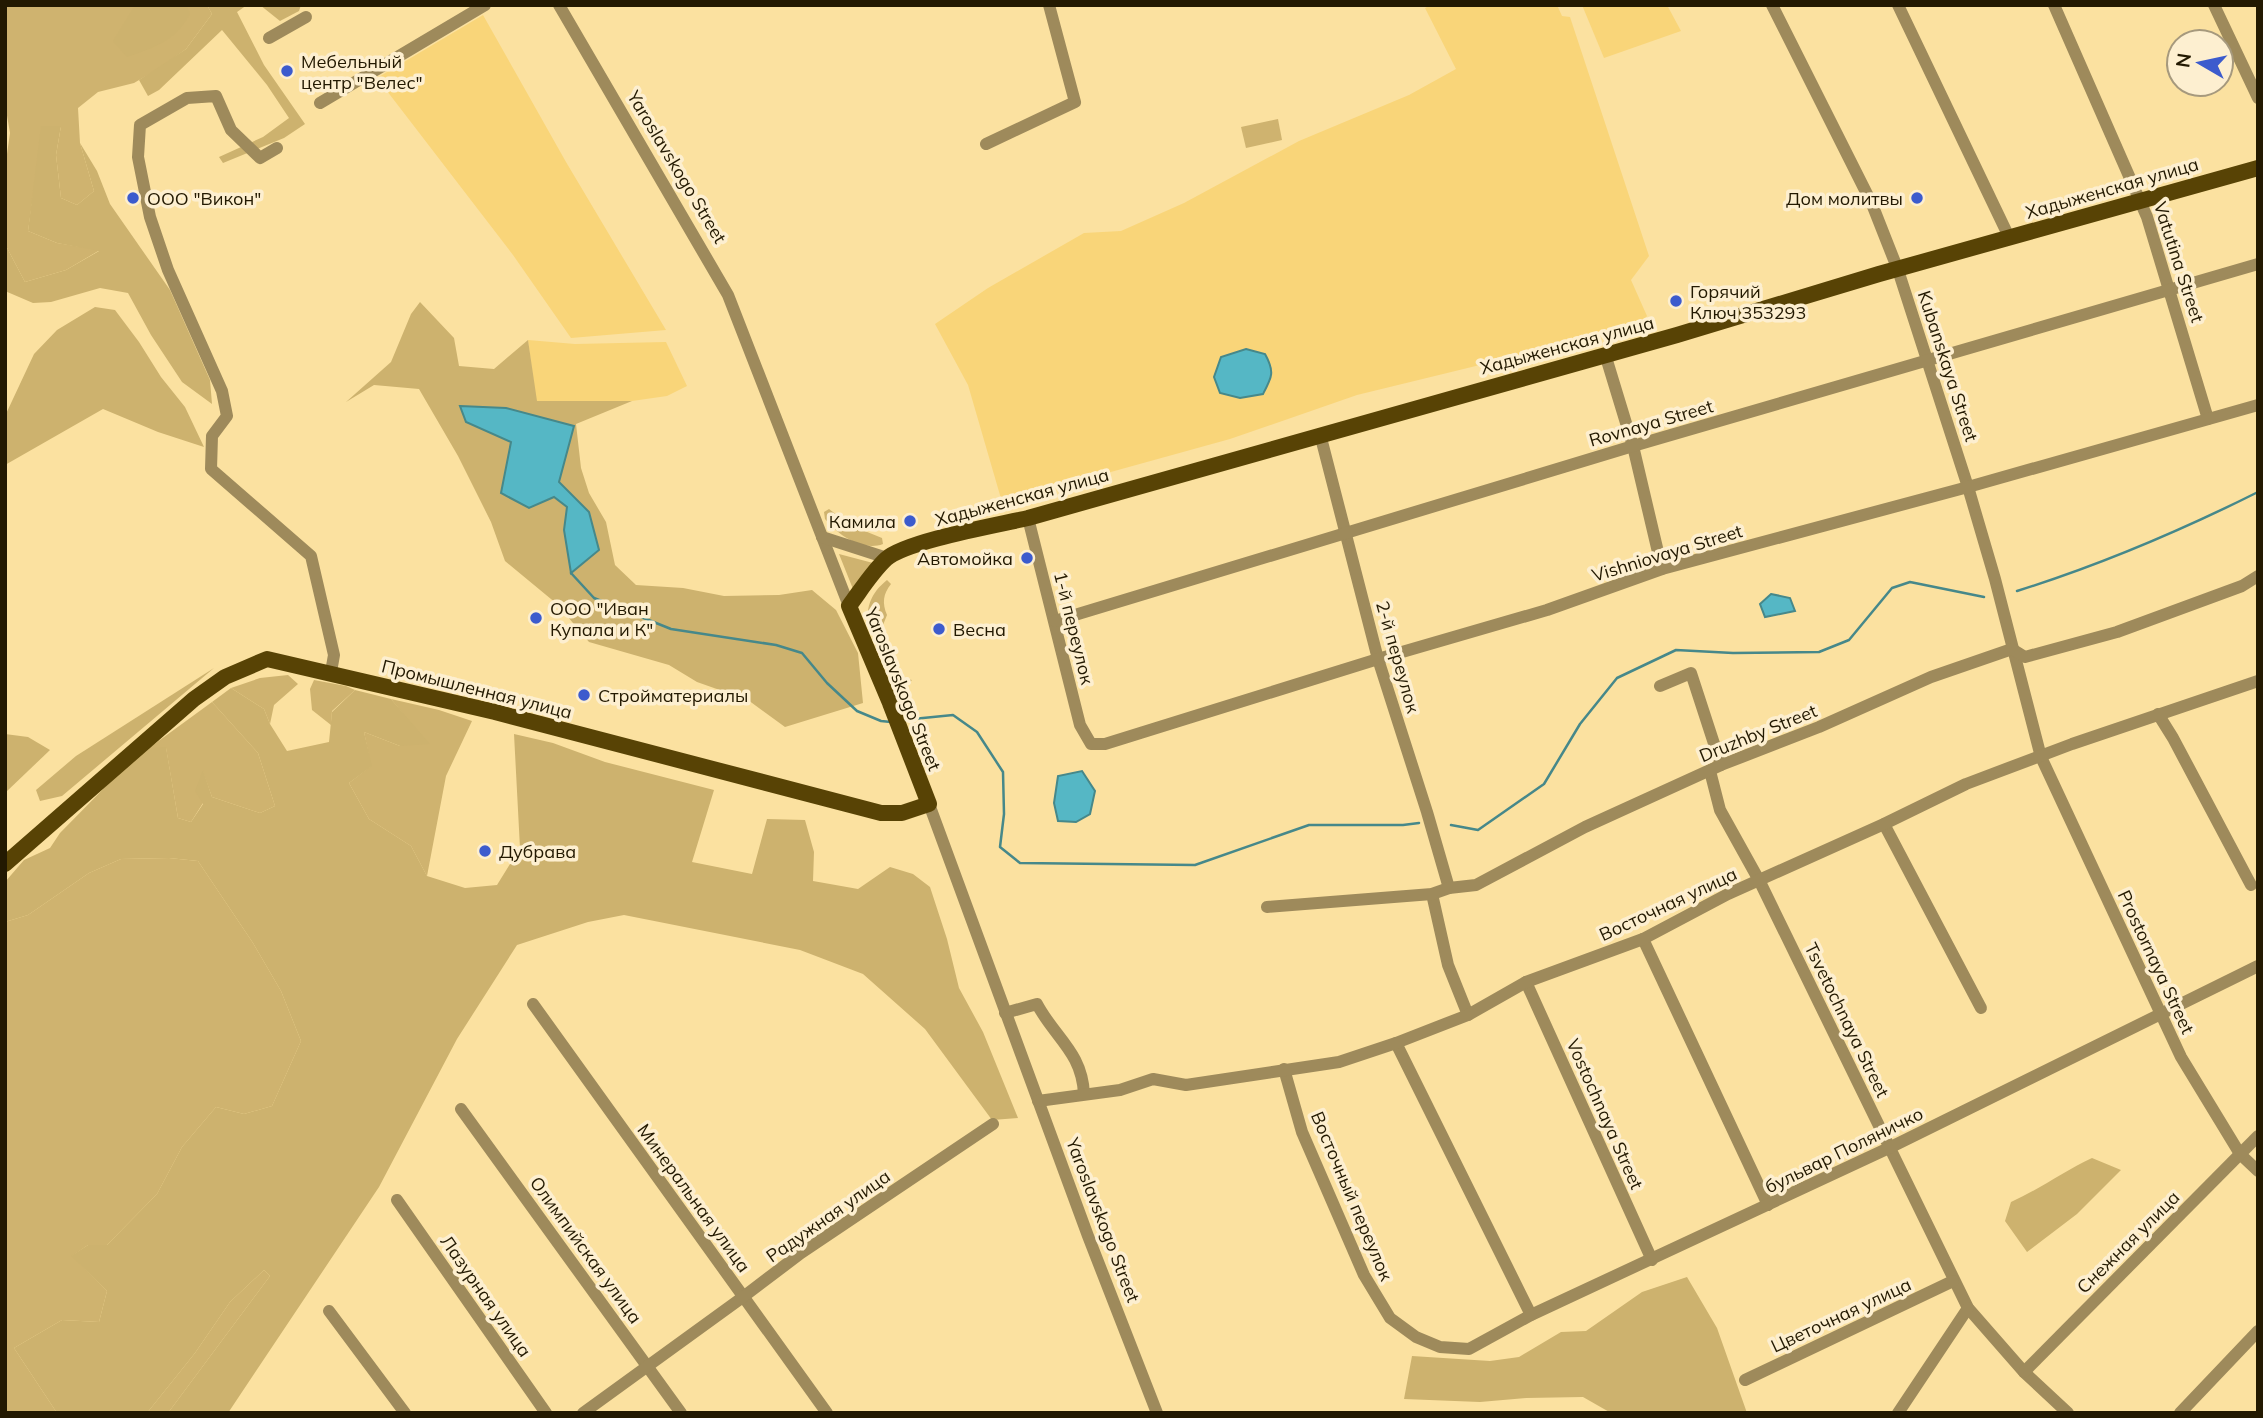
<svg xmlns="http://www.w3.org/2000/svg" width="2263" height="1418" font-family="Mulish,sans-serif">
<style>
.built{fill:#f9d579}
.green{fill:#cfb36f}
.forest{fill:#cdb26e}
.water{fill:#55b7c5;stroke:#46888a;stroke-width:2}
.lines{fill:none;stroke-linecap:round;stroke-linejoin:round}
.stream{stroke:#46888a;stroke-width:2.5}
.minor{stroke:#9e8a5b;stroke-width:12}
.major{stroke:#584305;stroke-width:16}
.poi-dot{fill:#3c5bcd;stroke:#fdefd0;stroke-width:2.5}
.labels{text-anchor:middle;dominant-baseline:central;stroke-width:7;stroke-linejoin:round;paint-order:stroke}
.poi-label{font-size:18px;fill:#231901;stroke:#fdefd0;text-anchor:start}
.street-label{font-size:18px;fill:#231901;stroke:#fdefd0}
</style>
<rect width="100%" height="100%" fill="#fbe1a0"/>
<!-- built -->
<g class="built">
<path d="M 1431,5 L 1557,5 L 1562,16 L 1570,17 L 1649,256 L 1631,280 L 1647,316 L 1640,326 L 1357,395 L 1230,439 L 1002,502 L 968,385 L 935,324 L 988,288 L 1084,233 L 1121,231 L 1184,203 L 1299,141 L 1409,95 L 1456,69 L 1425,8 Z"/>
<path d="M 1582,5 L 1667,5 L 1681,31 L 1604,58 Z"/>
<path d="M 483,15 L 566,162 L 666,330 L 571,338 L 513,255 L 377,78 Z"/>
<path d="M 528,340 L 575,344 L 666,342 L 687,386 L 667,396 L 632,401 L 536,401 Z"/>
</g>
<!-- green -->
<g class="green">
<path d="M 5,5 L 207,5 L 212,14 L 186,49 L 161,67 L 134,83 L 98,92 L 78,108 L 80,143 L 94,191 L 77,205 L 61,198 L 56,155 L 61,126 L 35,182 L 28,231 L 57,243 L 100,250 L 66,270 L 25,282 L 5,244 L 5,168 L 10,133 L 5,104 Z"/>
<path d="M 1278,119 L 1282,140 L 1246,148 L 1241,127 Z"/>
<path d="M 829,509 L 850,525 L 882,538 L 883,544 C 862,552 837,534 825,519 L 824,512 Z"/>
<path d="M 839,554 L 873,563 L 853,589 Z"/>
<path d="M 887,580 L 891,584 C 883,594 882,603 887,615 L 883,625 L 874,629 L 868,626 C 866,606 871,593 887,580 Z"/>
<path d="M 889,655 L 900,677 L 912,680 L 900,692 L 886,667 Z"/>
<path d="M 288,675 L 298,684 L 274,705 L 270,724 L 264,709 L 231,688 L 260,678 Z"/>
<path d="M 314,680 L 346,686 L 355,690 L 332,711 L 331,725 L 312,710 L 310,689 Z"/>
<path d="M 391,699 L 439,710 L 472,721 L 446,776 L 427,876 L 411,846 L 369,819 L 349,783 L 371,766 L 364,732 L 400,746 L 404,715 Z"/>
<path d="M 212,702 L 258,753 L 275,806 L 260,813 L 212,797 L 203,772 L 203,803 L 191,822 L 178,818 L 166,748 L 149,748 Z"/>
<path d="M 169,858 L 198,861 L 253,943 L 281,991 L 301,1041 L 272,1106 L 244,1114 L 216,1107 L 182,1147 L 157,1194 L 107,1245 L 88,1245 L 72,1256 L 107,1291 L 99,1322 L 62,1320 L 14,1348 L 57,1413 L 5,1413 L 5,922 L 28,915 L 89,873 L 121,859 Z"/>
<path d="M 264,1270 L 270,1276 L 168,1413 L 147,1413 L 195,1353 L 230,1302 Z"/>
</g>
<!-- forest -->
<g class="forest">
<path d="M 143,5 L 186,5 L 190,14 C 175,41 156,47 127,57 L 113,41 L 134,7 Z"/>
<path d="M 207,5 L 247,5 L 237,12 L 264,65 L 305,124 L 284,138 L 223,163 L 219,157 L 263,137 L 289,118 L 267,85 L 222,30 L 159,90 L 148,96 L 139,80 L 186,49 L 212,14 Z"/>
<path d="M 260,5 L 301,5 L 299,11 L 280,21 Z"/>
<path d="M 41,126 L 61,126 L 56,155 L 61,198 L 77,205 L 94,191 L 80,143 L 97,171 L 110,204 L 170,290 L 210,380 L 212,404 L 182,382 L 151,335 L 128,293 L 100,288 L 51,302 L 33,303 L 5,291 L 5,244 L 25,282 L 66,270 L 99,251 L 57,243 L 28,231 Z"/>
<path d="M 420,302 L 454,338 L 459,366 L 494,369 L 528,340 L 537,401 L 632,401 L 576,424 L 581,468 L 589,493 L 606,522 L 615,565 L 636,585 L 683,588 L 724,596 L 779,595 L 812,590 L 836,610 L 858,653 L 863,703 L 785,727 L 748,700 L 697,682 L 669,665 L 589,642 L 557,604 L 505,561 L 491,522 L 458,456 L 419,389 L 374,385 L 346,402 L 391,362 L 411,314 Z"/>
<path d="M 95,307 L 115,310 L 139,342 L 161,377 L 185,407 L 204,447 L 158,432 L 103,409 L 5,465 L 5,416 L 34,354 L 57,330 Z"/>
<path d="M 214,668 L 62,796 L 40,801 L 36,790 L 76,756 Z"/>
<path d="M 231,688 L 264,709 L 270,724 L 287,751 L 329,742 L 332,712 L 355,690 L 391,699 L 430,744 L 400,746 L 364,732 L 372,766 L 349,783 L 369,819 L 411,846 L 427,876 L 465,888 L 497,885 L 520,848 L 514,734 L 553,743 L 605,762 L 714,790 L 692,862 L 752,874 L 767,819 L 805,820 L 814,852 L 813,881 L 858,889 L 890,867 L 913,874 L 930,887 L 947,939 L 959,988 L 983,1032 L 1018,1118 L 992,1120 L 925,1029 L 863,974 L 800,950 L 624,915 L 588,922 L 517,945 L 457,1039 L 379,1187 L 228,1413 L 168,1413 L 270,1276 L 264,1270 L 230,1302 L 195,1353 L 147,1413 L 57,1413 L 14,1348 L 62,1320 L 99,1322 L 107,1291 L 71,1256 L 88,1245 L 107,1245 L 157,1194 L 182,1147 L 216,1107 L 244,1114 L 272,1106 L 301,1041 L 281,991 L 253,943 L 198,861 L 169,858 L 121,859 L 89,873 L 28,915 L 5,922 L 5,882 L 24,860 L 50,848 L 60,833 L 119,773 L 149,748 L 166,747 L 178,818 L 191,822 L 203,804 L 195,791 L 203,770 L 212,797 L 260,813 L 275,806 L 258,753 L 212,702 Z"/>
<path d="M 5,734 L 28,737 L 50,750 L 5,793 Z"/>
<path d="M 2092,1158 L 2121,1170 L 2077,1214 L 2027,1252 L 2005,1221 L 2011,1202 C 2040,1189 2064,1171 2092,1158 Z"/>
<path d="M 1687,1277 L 1717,1328 L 1747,1413 L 1611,1413 L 1583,1397 L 1526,1398 L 1480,1402 L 1404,1399 L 1412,1356 L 1490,1361 L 1519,1357 L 1561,1332 L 1586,1331 L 1642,1292 Z"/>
</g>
<!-- water -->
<g class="water">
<path d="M 1246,349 L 1265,354 C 1275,372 1272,377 1263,394 L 1240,398 L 1220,393 L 1214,377 L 1221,357 Z"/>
<path d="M 460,406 L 506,408 L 574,426 L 559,482 L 589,512 L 599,550 L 571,573 L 564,530 L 567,507 L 554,497 L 529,508 L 501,493 L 511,442 L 466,422 Z"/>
<path d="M 1771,594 L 1790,598 L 1795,611 L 1765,617 L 1760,604 Z"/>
<path d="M 1082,771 L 1095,791 L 1090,814 L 1076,822 L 1058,821 L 1054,803 L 1058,776 Z"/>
</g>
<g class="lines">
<!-- stream -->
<g class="stream">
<path d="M 571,573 L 594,598 L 671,629 L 776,645 L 802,653 L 827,683 L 857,711 L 881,721 L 891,722"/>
<path d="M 2017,591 C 2100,565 2180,531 2258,492"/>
<path d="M 903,720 L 953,715 L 977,732 L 1003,772 L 1004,814 L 1000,847 L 1020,863 L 1195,865 L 1309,825 L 1403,825 L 1419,823"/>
<path d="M 1451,825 L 1478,830 L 1544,784 L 1580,724 L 1617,678 L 1676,650 L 1733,653 L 1819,652 L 1849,640 L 1892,588 L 1910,582 L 1984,597"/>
</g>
<!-- minor -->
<g class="minor">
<path d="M 559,5 L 728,295 L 849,606"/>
<path d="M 1772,5 L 1872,204 L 1898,270 L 1968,487 L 1995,579 L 2041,757 L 2181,1057 L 2240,1154 L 2258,1171"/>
<path d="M 1898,5 L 2009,237"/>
<path d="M 2054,5 L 2147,217 L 2208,419"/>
<path d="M 2214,5 L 2258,98"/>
<path d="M 269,38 L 306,17"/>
<path d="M 320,103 L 485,5"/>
<path d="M 986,144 L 1075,102 L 1049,5"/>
<path d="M 277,148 L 260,158 L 231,130 L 216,96 L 187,98 L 140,125 L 138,157 L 150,217 L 168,270 L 222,391 L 227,416 L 212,436 L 211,469 L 311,556 L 334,655 L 331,672"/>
<path d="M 1605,354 L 1633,446 L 1662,569"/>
<path d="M 1320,434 L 1378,659 L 1427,812 L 1449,888"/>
<path d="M 1028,518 L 1080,725 L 1091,744 L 1105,744 L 1378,659 L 1547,610 L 1662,569 L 1968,487 L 2258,405"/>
<path d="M 822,537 L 887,558"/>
<path d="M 1055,621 L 1633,446 L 2258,264"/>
<path d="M 1660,686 L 1691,673 L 1721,765"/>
<path d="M 2158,714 L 2173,738 L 2251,885"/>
<path d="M 1710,771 L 1720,810 L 1760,882 L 1968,1308 L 2024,1372 L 2068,1413"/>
<path d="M 929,804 L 1088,1236 L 1157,1413"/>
<path d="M 1884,824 L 1981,1008"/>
<path d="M 1432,894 L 1448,965 L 1468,1015"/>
<path d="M 1267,907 L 1432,894 L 1449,888 L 1476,885 L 1585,827 L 1721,765 L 1819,727 L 1931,677 L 2012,649 L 2025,657 L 2117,632 L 2242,586 L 2258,576"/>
<path d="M 1643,939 L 1768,1205"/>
<path d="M 1526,982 L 1652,1260"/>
<path d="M 533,1004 L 827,1413"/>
<path d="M 1005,1013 L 1037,1004 C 1055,1038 1082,1052 1084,1094"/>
<path d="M 1396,1043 L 1531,1315"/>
<path d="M 1284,1069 L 1302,1132 L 1364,1275 L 1390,1318 L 1416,1337 L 1440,1347 L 1469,1349 L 1531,1315 L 1891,1147 L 2258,966"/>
<path d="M 1038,1101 L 1120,1090 L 1153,1079 L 1186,1085 L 1339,1062 L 1396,1043 L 1468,1015 L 1526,982 L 1643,939 L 1728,894 L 1884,824 L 1966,784 L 2072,744 L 2258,681"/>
<path d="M 461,1109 L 681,1413"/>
<path d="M 397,1200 L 546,1413"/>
<path d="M 329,1311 L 405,1413"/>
<path d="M 2024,1372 L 2258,1136"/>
<path d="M 1745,1380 L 1953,1281"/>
<path d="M 583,1413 L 743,1297 L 801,1253 L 993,1124"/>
<path d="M 1898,1413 L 1968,1308"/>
<path d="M 2180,1413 L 2258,1331"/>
</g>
<!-- major -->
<path class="major" d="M 5,864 L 194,699 L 225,677 L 267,659 L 495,712 L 881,813 L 902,813 L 929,804 L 890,703 L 849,606 C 861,590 872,572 886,559 C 906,541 998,525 1028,518 L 1677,335 L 1879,274 L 2258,168"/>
</g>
<!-- markers -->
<g class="poi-dot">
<circle cx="287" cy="71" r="7"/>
<circle cx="133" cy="198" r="7"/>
<circle cx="1917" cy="198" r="7"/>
<circle cx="1676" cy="301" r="7"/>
<circle cx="910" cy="521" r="7"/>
<circle cx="1027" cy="558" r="7"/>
<circle cx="536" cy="618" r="7"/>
<circle cx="939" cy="629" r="7"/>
<circle cx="584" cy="695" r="7"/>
<circle cx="485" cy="851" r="7"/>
</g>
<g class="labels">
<!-- poi labels -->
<g class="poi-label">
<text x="301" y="61">Мебельный<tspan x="301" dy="21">центр "Велес"</tspan></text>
<text x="147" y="198">ООО "Викон"</text>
<text x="1903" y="198" text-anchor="end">Дом молитвы</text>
<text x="1690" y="291">Горячий<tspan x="1690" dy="21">Ключ 353293</tspan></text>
<text x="896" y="521" text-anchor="end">Камила</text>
<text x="1013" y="558" text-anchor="end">Автомойка</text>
<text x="550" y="608">ООО "Иван<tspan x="550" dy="21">Купала и К"</tspan></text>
<text x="953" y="629">Весна</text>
<text x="598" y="695">Стройматериалы</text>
<text x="499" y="851">Дубрава</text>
</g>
<!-- street labels -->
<g class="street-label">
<text transform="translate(677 167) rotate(59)">Yaroslavskogo Street</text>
<text transform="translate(2112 188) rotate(-16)">Хадыженская улица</text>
<text transform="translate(2179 262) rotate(72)">Vatutina Street</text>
<text transform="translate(1567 345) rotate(-15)">Хадыженская улица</text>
<text transform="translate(1948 366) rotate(72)">Kubanskaya Street</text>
<text transform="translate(1651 423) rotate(-16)">Rovnaya Street</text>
<text transform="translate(1022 497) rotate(-15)">Хадыженская улица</text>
<text transform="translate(1667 553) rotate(-17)">Vishniovaya Street</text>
<text transform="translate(1074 628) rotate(76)">1-й переулок</text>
<text transform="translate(1398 657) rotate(74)">2-й переулок</text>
<text transform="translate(477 689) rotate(14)">Промышленная улица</text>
<text transform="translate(903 689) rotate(68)">Yaroslavskogo Street</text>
<text transform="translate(1758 733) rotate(-22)">Druzhby Street</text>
<text transform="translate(1668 904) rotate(-25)">Восточная улица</text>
<text transform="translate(2156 962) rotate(65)">Prostornaya Street</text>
<text transform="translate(1847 1020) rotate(64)">Tsvetochnaya Street</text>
<text transform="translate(1605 1114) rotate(66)">Vostochnaya Street</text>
<text transform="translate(1844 1150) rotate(-26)">бульвар Поляничко</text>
<text transform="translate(1352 1196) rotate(67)">Восточный переулок</text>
<text transform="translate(694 1198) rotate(54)">Минеральная улица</text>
<text transform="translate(828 1216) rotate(-35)">Радужная улица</text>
<text transform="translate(1103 1220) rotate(69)">Yaroslavskogo Street</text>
<text transform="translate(2128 1242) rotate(-45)">Снежная улица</text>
<text transform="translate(586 1250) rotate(54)">Олимпийская улица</text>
<text transform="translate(486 1296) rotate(55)">Лазурная улица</text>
<text transform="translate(1841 1315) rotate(-25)">Цветочная улица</text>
</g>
</g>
<!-- border -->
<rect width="2263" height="1418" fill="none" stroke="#231901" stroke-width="14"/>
<!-- north arrow -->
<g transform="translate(2200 63) rotate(279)"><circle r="33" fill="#fdefd0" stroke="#a6997d" stroke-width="2"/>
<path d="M0-5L12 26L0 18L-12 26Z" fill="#3c5bcd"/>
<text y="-10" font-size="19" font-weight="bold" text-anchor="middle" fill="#231901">N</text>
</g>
</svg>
